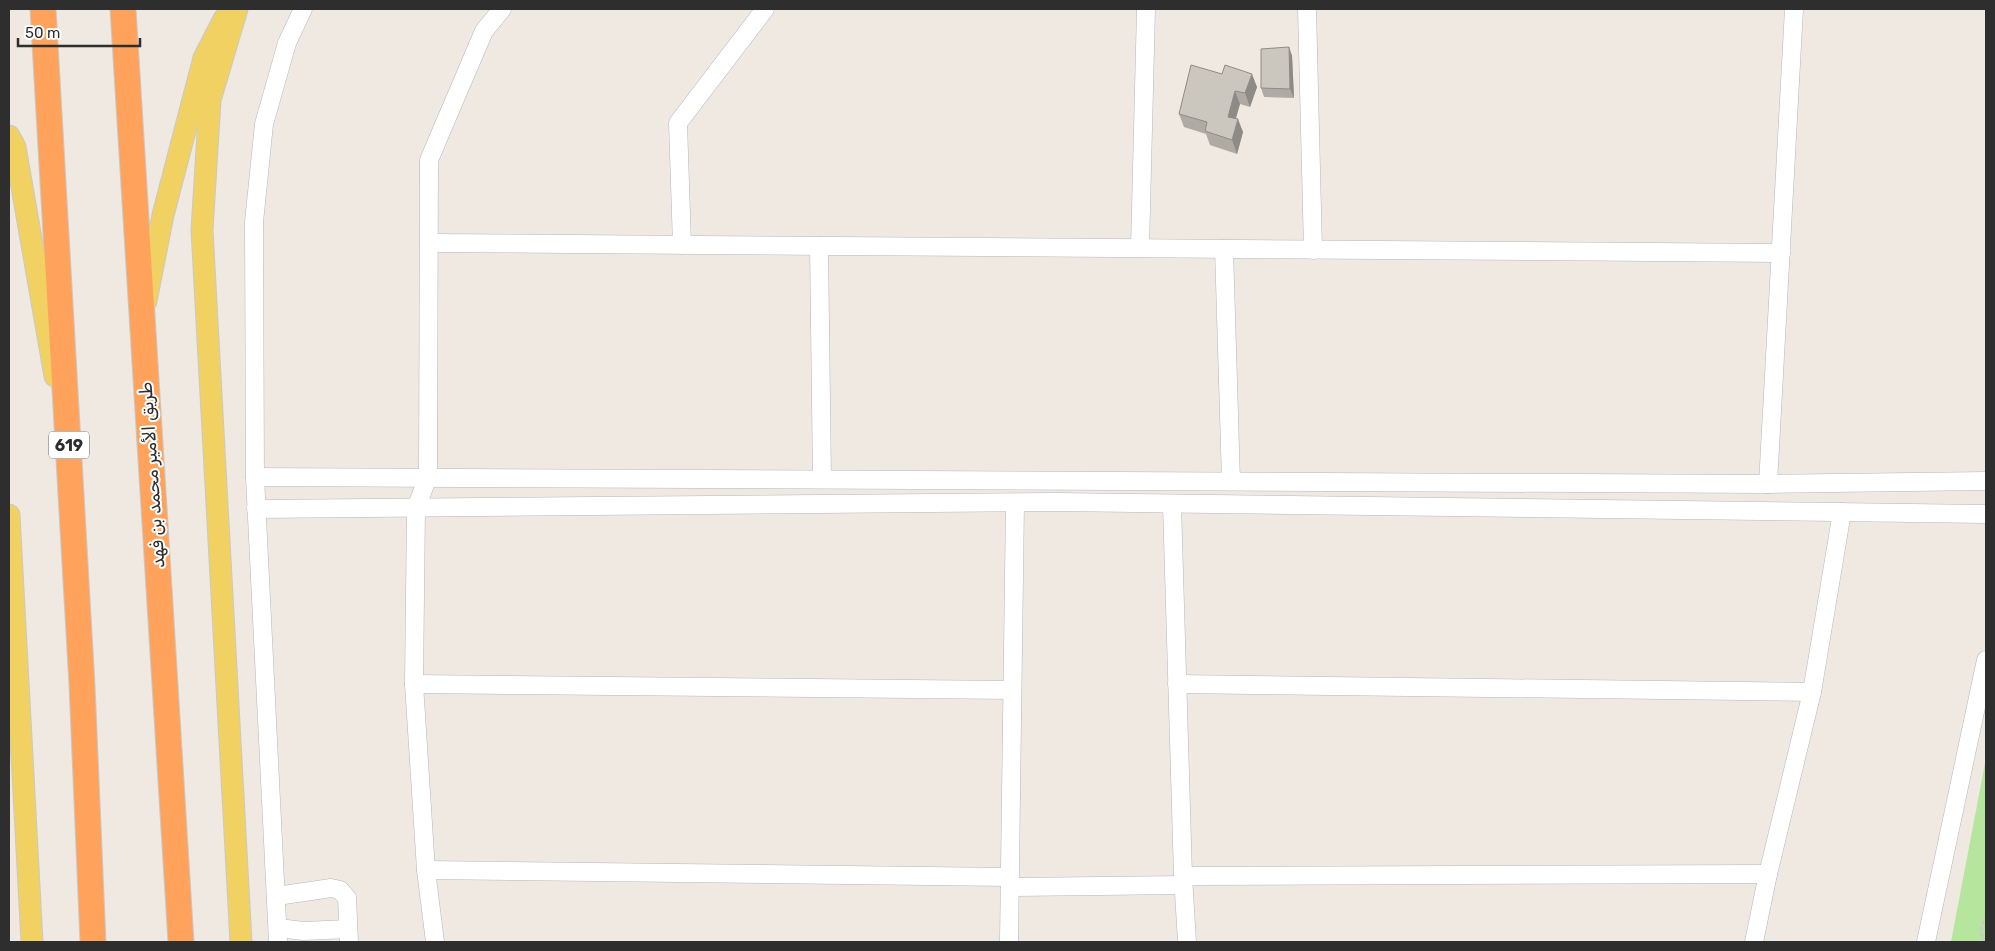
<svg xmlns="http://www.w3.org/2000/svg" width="1995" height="951" font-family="Rubik,Vazirmatn,sans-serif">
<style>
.green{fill:#b6e59e}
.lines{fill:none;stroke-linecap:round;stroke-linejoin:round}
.minor-casing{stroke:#b4b7c1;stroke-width:19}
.major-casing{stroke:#c9c9c9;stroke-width:23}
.highway-casing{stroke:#c9c9c9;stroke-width:27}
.path{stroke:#c9c9c9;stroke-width:3;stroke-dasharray:4 2.5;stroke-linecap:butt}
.minor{stroke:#fff;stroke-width:18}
.major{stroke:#f2d163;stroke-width:21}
.highway{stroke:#ffa35c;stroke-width:25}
.wall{fill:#afaba4}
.shaded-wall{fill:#8e8b86}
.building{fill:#cbc7bf;stroke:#8e8b86}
.labels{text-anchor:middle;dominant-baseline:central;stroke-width:4;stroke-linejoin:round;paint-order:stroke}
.shield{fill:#fff;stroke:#6d6d6d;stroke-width:1}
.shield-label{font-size:16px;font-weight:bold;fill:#2e2e2e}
.street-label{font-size:18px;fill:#2e2e2e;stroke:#fff}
</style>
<rect width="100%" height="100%" fill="#efe9e1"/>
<!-- green -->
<path class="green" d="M 1986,758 L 1986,942 L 1951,942 Z"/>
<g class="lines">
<defs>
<g id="minor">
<path d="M 1307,9 L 1313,250"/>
<path d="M 429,243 L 1781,253"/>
<path d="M 682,245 L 678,123 L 765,9"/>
<path d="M 819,246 L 822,479"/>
<path d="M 1140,248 L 1146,9"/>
<path d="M 1224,249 L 1231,481"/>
<path d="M 255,477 L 1768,484 L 1986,481"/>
<path d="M 1768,484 L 1794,9"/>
<path d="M 1172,504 L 1183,876 L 1187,942"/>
<path d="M 256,509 L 1056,502 L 1986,514"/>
<path d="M 414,684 L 1012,690"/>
<path d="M 1177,684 L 1812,692"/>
<path d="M 426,870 L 1009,877"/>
<path d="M 1183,876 L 1768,874"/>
<path d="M 1010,887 L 1183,885"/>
<path d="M 277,896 L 331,888 L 340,890 L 347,898 L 349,942"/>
<path d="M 278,928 L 304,931 L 348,929"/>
<path d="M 278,942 L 255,477 L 254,222 L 264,124 L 287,43 L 303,9"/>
<path d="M 435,942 L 426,870 L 414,684 L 416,508 L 428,477 L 429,160 L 484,31 L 502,9"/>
<path d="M 1009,942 L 1015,503"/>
<path d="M 1754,942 L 1768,874 L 1812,692 L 1842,512"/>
<path d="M 1926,942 L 1986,660"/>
</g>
<g id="major">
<path d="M 237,9 L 210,100 L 202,230 L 241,942"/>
<path d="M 9,136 L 15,147 L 55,376"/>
<path d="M 146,301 L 163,215 L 204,58 L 224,19"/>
<path d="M 9,515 L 32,942"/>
</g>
<g id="highway">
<path d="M 43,9 L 82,685 L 93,942"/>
<path d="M 123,9 L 181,942"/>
</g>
</defs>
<!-- minor casing -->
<use href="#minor" class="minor-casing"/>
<!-- major casing -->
<use href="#major" class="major-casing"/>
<!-- highway casing -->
<use href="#highway" class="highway-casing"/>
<!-- path -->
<path class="path" d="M 1986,942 L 1982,937 L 1981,926 L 1986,918"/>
<!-- minor -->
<use href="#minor" class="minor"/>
<!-- major -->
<use href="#major" class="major"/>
<!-- highway -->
<use href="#highway" class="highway"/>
</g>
<!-- wall -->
<g class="wall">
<path d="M 1289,47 L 1292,56 L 1294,98 L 1264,97 L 1261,88 Z"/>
<path d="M 1222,74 L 1257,87 L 1250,107 L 1240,104 L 1236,119 L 1243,132 L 1237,154 L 1210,145 L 1206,134 L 1184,127 L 1179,114 Z"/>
</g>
<!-- shaded-wall -->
<g class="shaded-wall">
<path d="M 1289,47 L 1292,56 L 1294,98 L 1290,89 Z"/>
<path d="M 1252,74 L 1257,87 L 1250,107 L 1245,93 Z"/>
<path d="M 1235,91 L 1240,104 L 1232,130 L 1228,117 Z"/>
<path d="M 1238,119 L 1243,132 L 1237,154 L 1232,140 Z"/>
</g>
<!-- building -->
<g class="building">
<path d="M 1289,47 L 1290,89 L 1261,88 L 1261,49 Z"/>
<path d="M 1191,65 L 1222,74 L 1225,65 L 1252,74 L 1245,93 L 1235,91 L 1228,117 L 1238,119 L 1232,140 L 1205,131 L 1207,122 L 1179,114 Z"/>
</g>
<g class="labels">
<!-- shield labels -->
<rect class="shield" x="49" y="431.5" width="40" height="27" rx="4"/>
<g class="shield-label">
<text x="69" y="445">619</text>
</g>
<!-- street labels -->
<g class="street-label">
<text transform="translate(152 475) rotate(-94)">طريق الأمير محمد بن فهد</text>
</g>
</g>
<!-- border -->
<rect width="1995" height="951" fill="none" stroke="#2e2e2e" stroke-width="20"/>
<!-- scale -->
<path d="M18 38v8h122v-8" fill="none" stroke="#2e2e2e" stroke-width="2.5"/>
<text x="25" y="38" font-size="15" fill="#2e2e2e" stroke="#ffffff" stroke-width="4" paint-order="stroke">50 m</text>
</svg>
